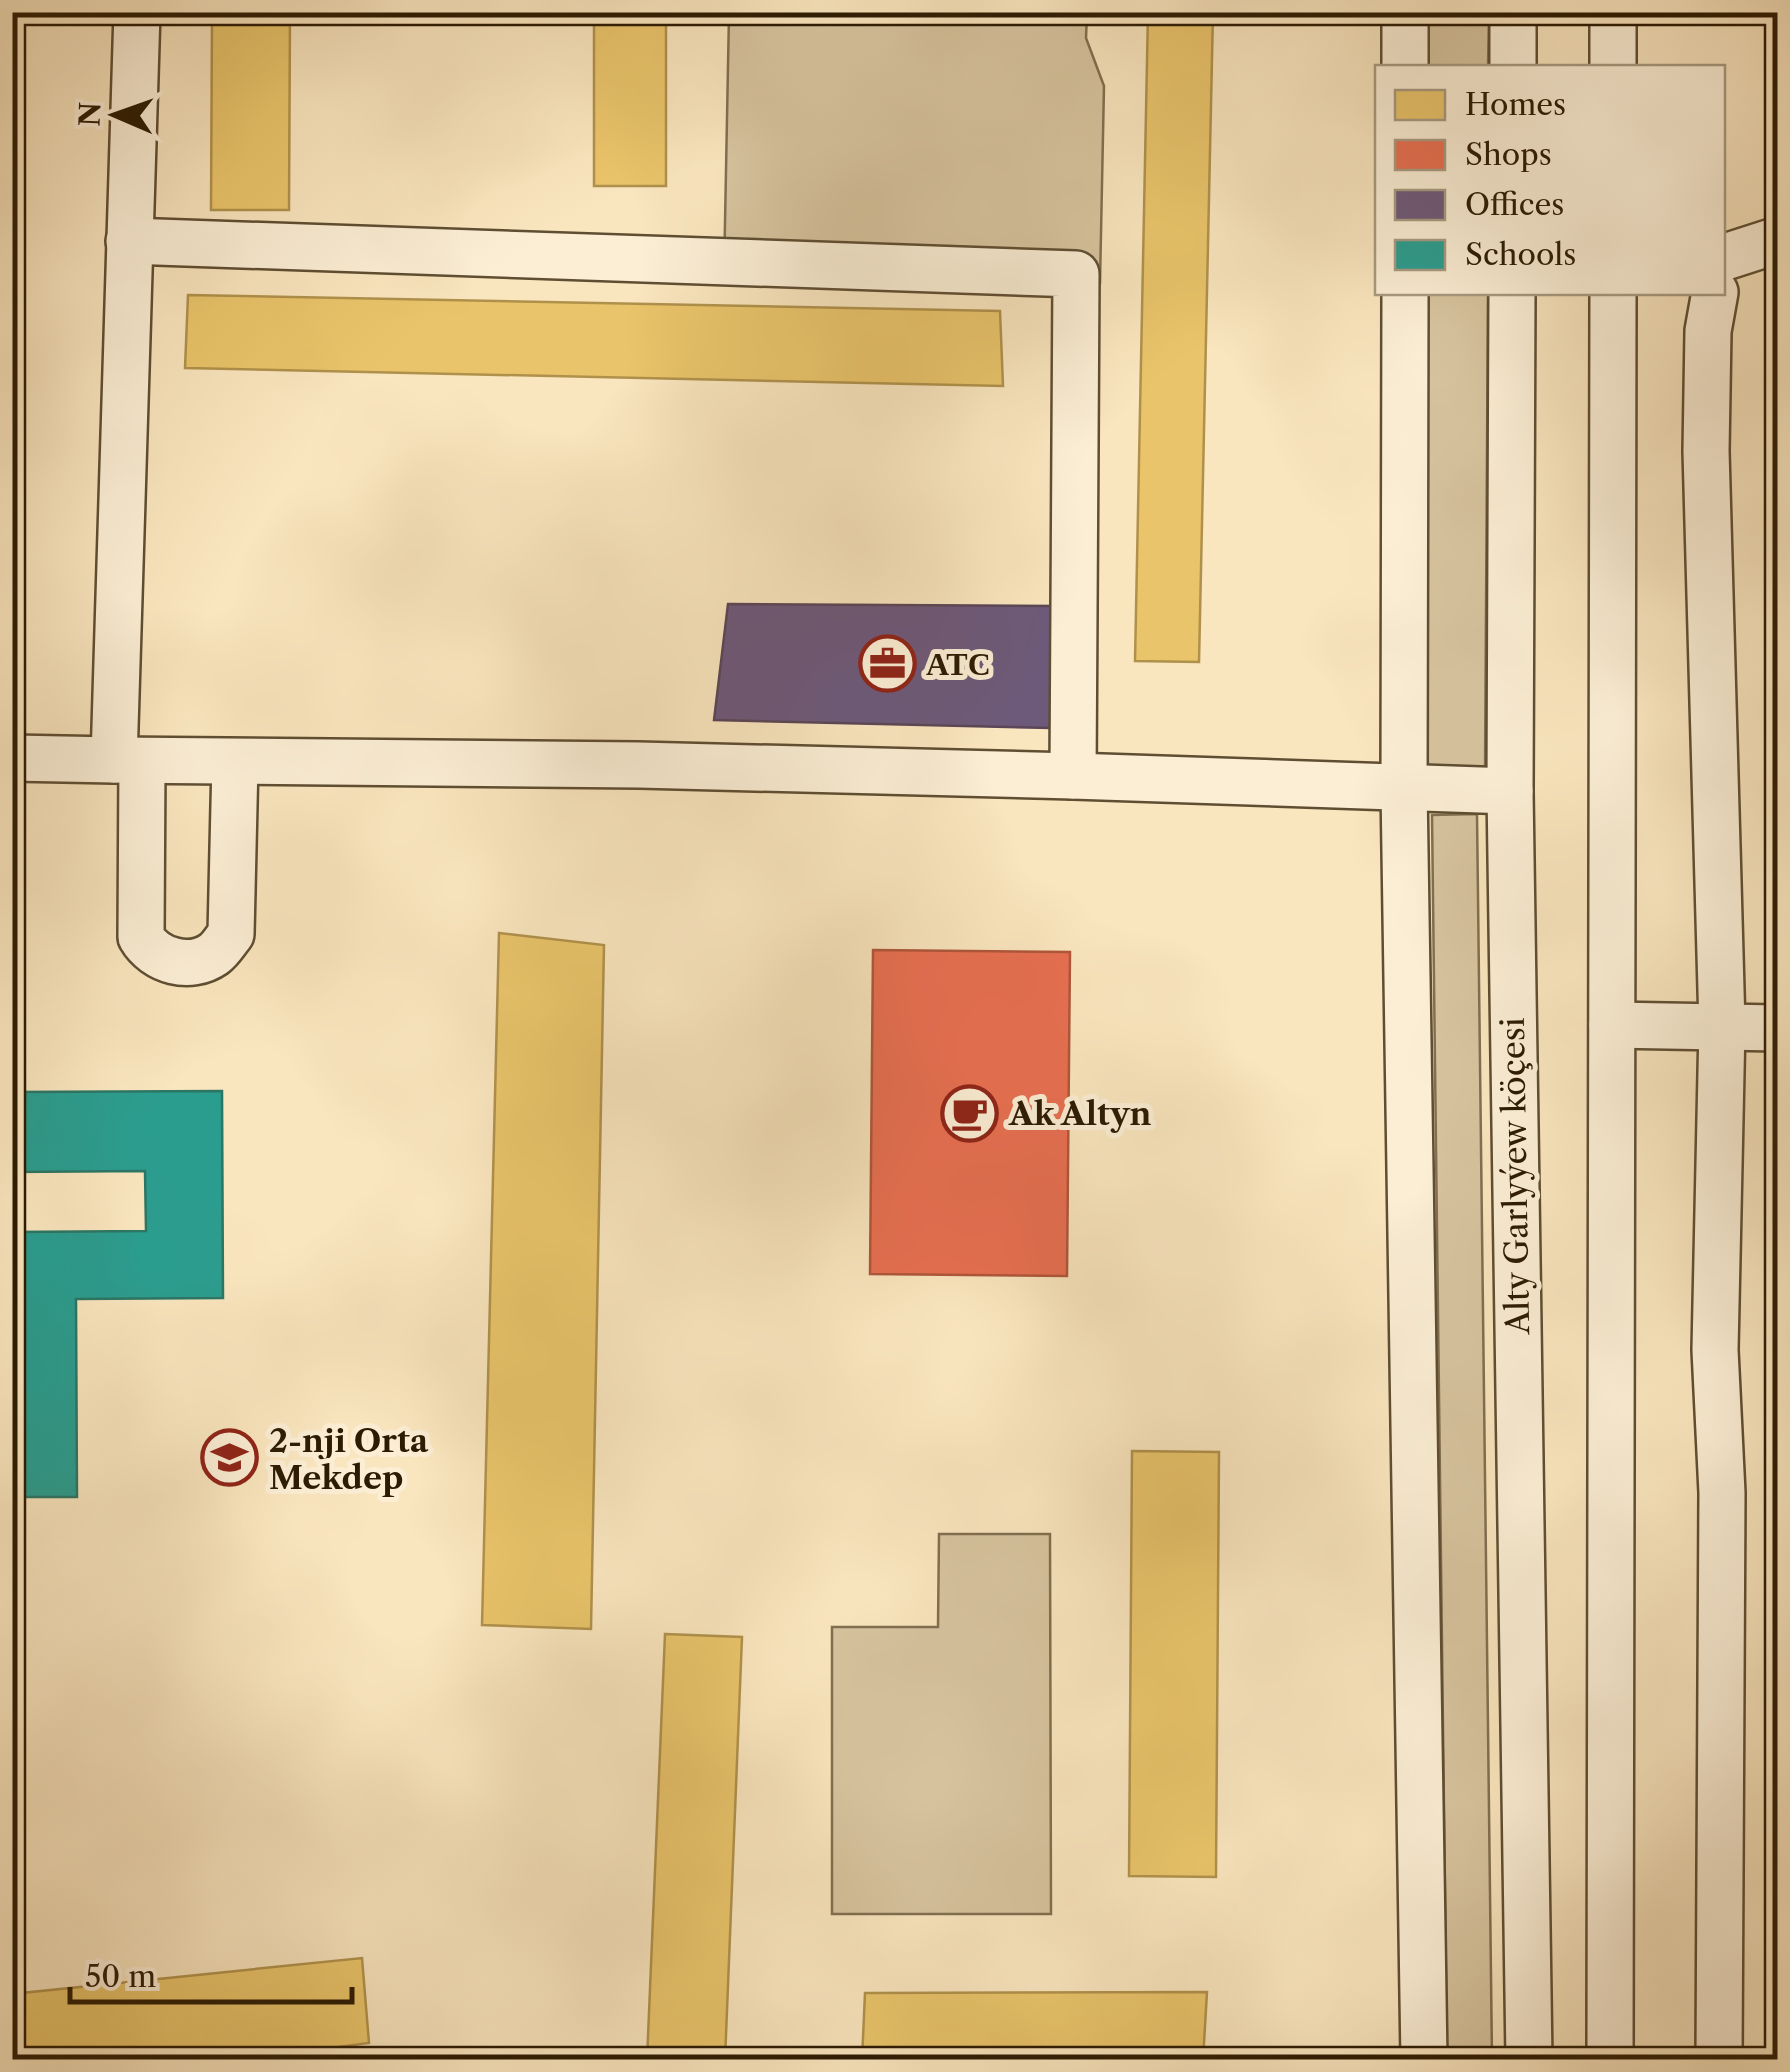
<svg xmlns="http://www.w3.org/2000/svg" width="1790" height="2072" font-family="'Libre Caslon Text',serif">
<style>
.green{fill:#d6c39e;stroke:#816f50;stroke-width:2.5}
.homes{fill:#e9c46a;stroke:#b0914b;stroke-width:2.5}
.shops{fill:#e76f51;stroke:#af563a;stroke-width:2.5}
.offices{fill:#6d597a;stroke:#5a4656;stroke-width:2.5}
.schools{fill:#2a9d8f;stroke:#2b7665;stroke-width:2.5}
.lines{fill:none;stroke-linecap:round;stroke-linejoin:round}
.minor-casing{stroke:#5f4e32;stroke-width:50}
.minor{stroke:#fbeed5;stroke-width:45}
.labels{text-anchor:middle;dominant-baseline:central;stroke-width:10;stroke-linejoin:round;paint-order:stroke}
.poi-label{font-size:32px;font-weight:bold;fill:#2c1b03;stroke:#fbeed5;text-anchor:start}
.street-label{font-size:32px;fill:#2c1b03;stroke:#fbeed5}
</style>
<rect width="100%" height="100%" fill="#f9e5be"/>
<filter id="stains"><feTurbulence type="fractalNoise" baseFrequency=".002" numOctaves="4"/><feColorMatrix values="0 0 0 0 .2 0 0 0 0 .09 0 0 0 0 .02 0 0 0 .5 -.17"/></filter>
<radialGradient id="worn" r=".72"><stop offset=".6" stop-color="#630" stop-opacity="0"/><stop offset="1" stop-color="#630" stop-opacity=".3"/></radialGradient>
<!-- green -->
<g class="green">
<path d="M 729,13 L 1087,13 L 1086,38 L 1104,86 L 1100,283 L 724,276 Z"/>
<path d="M 1428,13 L 1489,13 L 1488,67 L 1428,67 Z"/>
<path d="M 1427,293 L 1488,293 L 1485,771 L 1425,771 Z"/>
<path d="M 1477,814 L 1492,2059 L 1447,2060 L 1432,815 Z"/>
<path d="M 939,1534 L 1050,1534 L 1051,1914 L 832,1914 L 832,1627 L 938,1627 Z"/>
</g>
<!-- homes -->
<g class="homes">
<path d="M 212,12 L 290,12 L 289,210 L 211,210 Z"/>
<rect x="594" y="12" width="72" height="174"/>
<path d="M 1148,12 L 1213,12 L 1199,662 L 1135,661 Z"/>
<path d="M 188,295 L 1000,311 L 1003,386 L 185,368 Z"/>
<path d="M 499,933 L 604,945 L 591,1629 L 482,1625 Z"/>
<path d="M 1132,1451 L 1219,1452 L 1216,1877 L 1129,1876 Z"/>
<path d="M 665,1634 L 742,1637 L 725,2060 L 647,2060 Z"/>
<path d="M 362,1958 L 369,2043 L 239,2060 L 12,2060 L 12,1994 Z"/>
<path d="M 1207,1992 L 1203,2060 L 862,2060 L 865,1993 Z"/>
</g>
<!-- shops -->
<path class="shops" d="M 873,950 L 1070,952 L 1067,1276 L 870,1274 Z"/>
<!-- offices -->
<path class="offices" d="M 728,604 L 1055,606 L 1051,728 L 714,720 Z"/>
<!-- schools -->
<path class="schools" d="M 222,1091 L 223,1298 L 76,1299 L 77,1497 L 12,1497 L 12,1232 L 146,1231 L 145,1171 L 12,1172 L 12,1092 Z"/>
<g class="lines">
<defs>
<g id="minor">
<path d="M 1405,68 L 1405,12"/>
<path d="M 1513,68 L 1513,12"/>
<path d="M 1613,68 L 1613,12"/>
<path d="M 129,241 L 1076,274 L 1073,776"/>
<path d="M 1722,258 L 1778,240"/>
<path d="M 1405,292 L 1404,788 L 1424,2060"/>
<path d="M 1512,292 L 1510,791 L 1529,2060"/>
<path d="M 1715,292 L 1708,331 L 1706,451 L 1722,1026 L 1715,1350 L 1722,1493 L 1719,2060"/>
<path d="M 12,758 L 114,760 L 137,12"/>
<path d="M 114,760 L 639,765 L 1073,776 L 1510,791"/>
<path d="M 142,761 L 141,937 C 155,961 190,971 214,954 C 221,949 226,940 231,934 L 235,762"/>
<path d="M 1612,1025 L 1778,1028"/>
<path d="M 1610,2060 L 1613,292"/>
</g>
</defs>
<!-- minor casing -->
<use href="#minor" class="minor-casing"/>
<!-- minor -->
<use href="#minor" class="minor"/>
</g>
<!-- icons -->
<defs>
<symbol id="office-ring" viewBox="-11 -11 22 22"><circle r="9.5" fill="#fbeed5" stroke="#8f2418" stroke-width="1.5"/><path d="M-6-3h4V-5.5h4V-3h4V5H-6ZM-1-4.5V-3h2v-1.5ZM-6 0V1H6V0Z" fill="#8f2418"/></symbol>
<symbol id="cafe-ring" viewBox="-11 -11 22 22"><circle r="9.5" fill="#fbeed5" stroke="#8f2418" stroke-width="1.5"/><path d="M-5.5-4.5H6V0H3Q3 3.5 0 3.5H-2.5Q-5.5 3.5-5.5 0ZM3-3.2v2h1.7v-2ZM-6 4.5H4V6H-6Z" fill="#8f2418"/></symbol>
<symbol id="school-ring" viewBox="-11 -11 22 22"><circle r="9.5" fill="#fbeed5" stroke="#8f2418" stroke-width="1.5"/><path d="M0-5L7-2L0 1L-7-2ZM-4 1L0 2.5L4 1V4Q0 6-4 4Z" fill="#8f2418"/></symbol>
</defs>
<g fill-rule="evenodd">
<use href="#office-ring" x="856" y="632" width="63" height="63"/>
<use href="#cafe-ring" x="938" y="1082" width="63" height="63"/>
<use href="#school-ring" x="198" y="1426" width="63" height="63"/>
</g>
<g class="labels">
<!-- poi labels -->
<g class="poi-label">
<text x="926" y="663">АТС</text>
<text x="1009" y="1113">Ak Altyn</text>
<text x="269" y="1440">2-nji Orta<tspan x="269" dy="37">Mekdep</tspan></text>
</g>
<!-- street labels -->
<g class="street-label">
<text transform="translate(1515 1176) rotate(-91)">Alty Garlyýew köçesi</text>
</g>
</g>
<!-- margin -->
<rect width="1790" height="2072" fill="none" stroke="#f9e5be" stroke-width="50"/>
<rect x="15" y="15" width="1760" height="2042" fill="none" stroke="#2c1b03" stroke-width="5"/>
<rect x="25" y="25" width="1740" height="2022" fill="none" stroke="#2c1b03" stroke-width="2.5"/>
<!-- legend -->
<rect x="1375" y="65" width="350" height="230" fill="#fbeed5" stroke="#a89a81" stroke-width="2.5"/>
<rect x="1395" y="90" width="50" height="30" fill="#e9c46a" stroke="#a89a81" stroke-width="2.5"/>
<text x="1465" y="115" font-size="30" fill="#2c1b03">Homes</text>
<rect x="1395" y="140" width="50" height="30" fill="#e76f51" stroke="#a89a81" stroke-width="2.5"/>
<text x="1465" y="165" font-size="30" fill="#2c1b03">Shops</text>
<rect x="1395" y="190" width="50" height="30" fill="#6d597a" stroke="#a89a81" stroke-width="2.5"/>
<text x="1465" y="215" font-size="30" fill="#2c1b03">Offices</text>
<rect x="1395" y="240" width="50" height="30" fill="#2a9d8f" stroke="#a89a81" stroke-width="2.5"/>
<text x="1465" y="265" font-size="30" fill="#2c1b03">Schools</text>
<!-- north arrow -->
<g transform="translate(115 115) rotate(272)" stroke="#fbeed5" stroke-width="8" paint-order="stroke">
<path d="M0-8L18 38L0 25L-18 38Z" fill="#2c1b03"/>
<text y="-15" font-size="28" font-weight="bold" text-anchor="middle" fill="#2c1b03">N</text>
</g>
<!-- scale -->
<path d="M70 1987v15h282v-15" fill="none" stroke="#2c1b03" stroke-width="5"/>
<text x="85" y="1987" font-size="30" fill="#2c1b03" stroke="#fbeed5" stroke-width="8" paint-order="stroke">50 m</text>
<rect width="100%" height="100%" filter="url(#stains)"/>
<rect width="100%" height="100%" fill="url(#worn)"/>
</svg>
